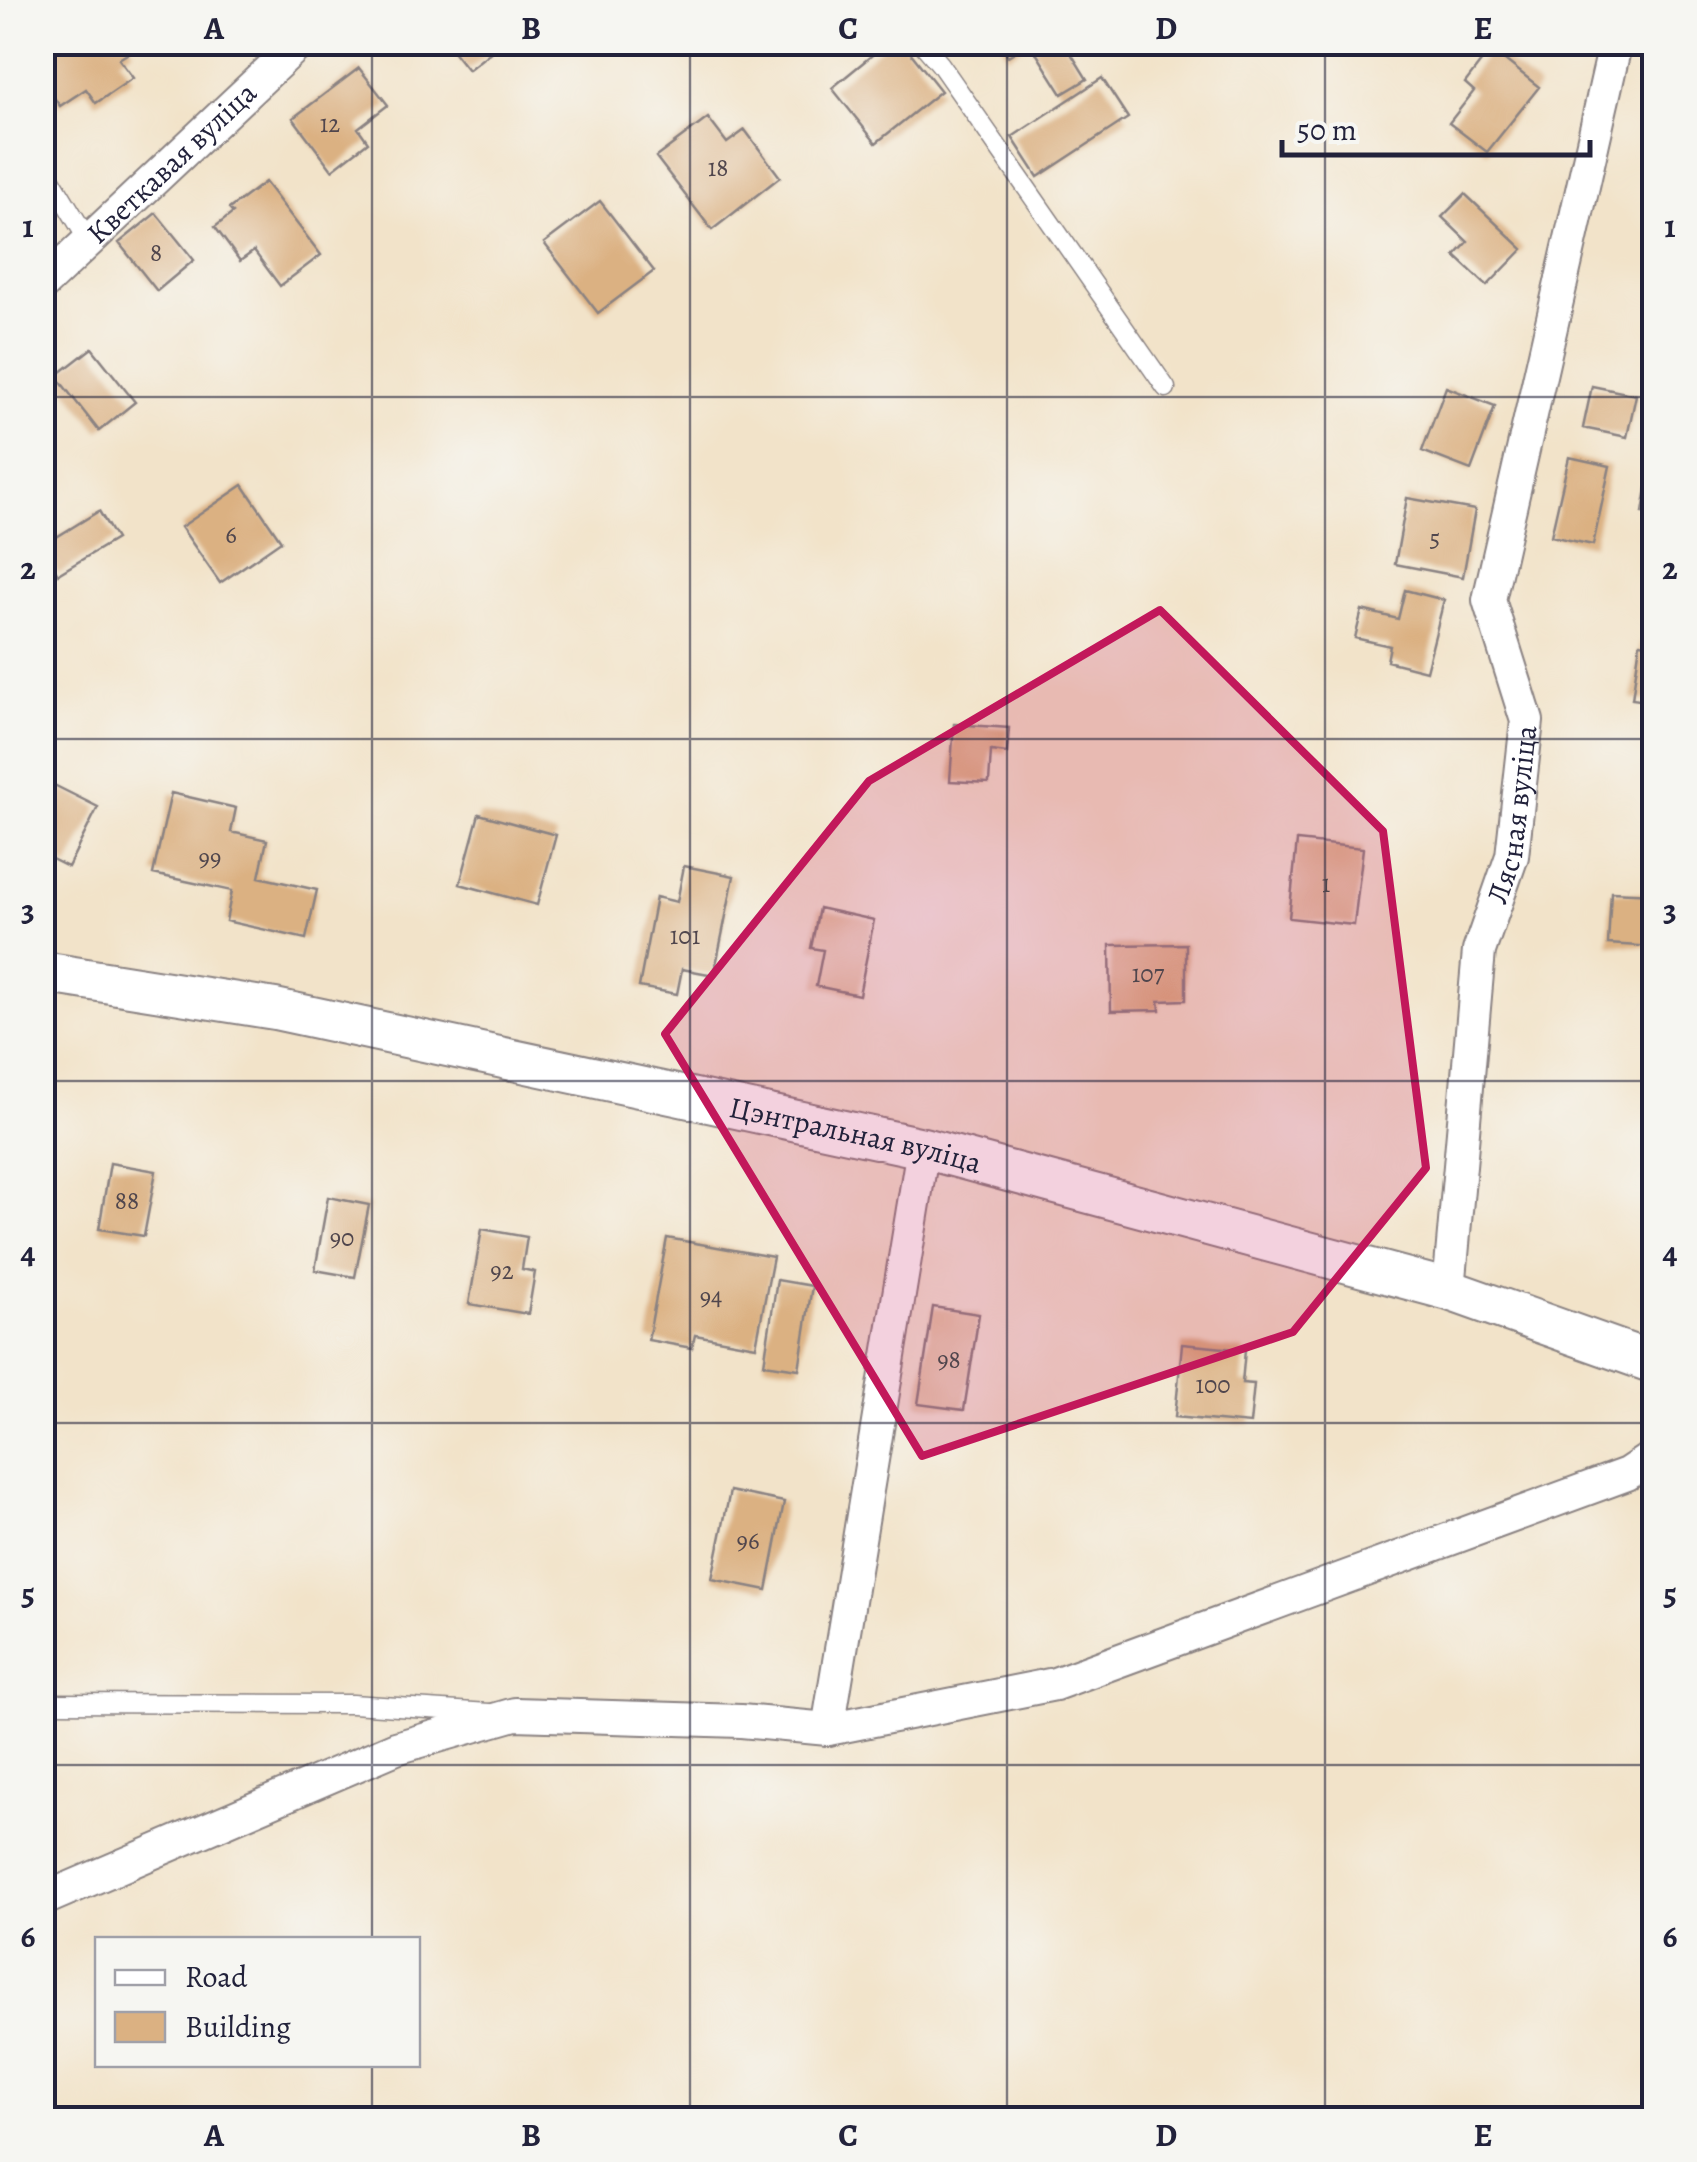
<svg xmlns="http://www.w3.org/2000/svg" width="1697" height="2162" viewBox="0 0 1697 2162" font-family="Alegreya,serif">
	<rect width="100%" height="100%" fill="#f6f6f2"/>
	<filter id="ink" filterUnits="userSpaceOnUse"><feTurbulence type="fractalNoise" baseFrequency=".01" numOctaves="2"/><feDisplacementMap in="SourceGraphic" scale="20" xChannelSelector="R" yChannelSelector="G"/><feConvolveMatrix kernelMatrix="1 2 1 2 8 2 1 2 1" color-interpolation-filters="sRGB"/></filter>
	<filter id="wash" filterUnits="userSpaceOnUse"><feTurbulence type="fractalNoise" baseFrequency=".0048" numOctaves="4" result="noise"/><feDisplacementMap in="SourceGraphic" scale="40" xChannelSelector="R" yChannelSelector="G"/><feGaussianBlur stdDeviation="2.25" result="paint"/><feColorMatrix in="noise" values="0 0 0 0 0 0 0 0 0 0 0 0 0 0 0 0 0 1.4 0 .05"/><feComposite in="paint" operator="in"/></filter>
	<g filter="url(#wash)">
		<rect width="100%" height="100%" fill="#f2e3c9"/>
		<g id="blocks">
			<path fill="#dbb182" d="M66,42H128L133,50L119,59L133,78L96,103L86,89L60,106L42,81V59Z
				M446,42H494L497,47L468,70Z
				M888,42H902L941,91L876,143L832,88Z
				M1000,42H1030L1008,56Z
				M1043,42H1064L1087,79L1062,94L1033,48Z
				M1491,49L1539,87L1487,152L1449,123L1474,91L1465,83Z
				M359,68L388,105L358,128L368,142L332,170L293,118Z
				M1102,78L1128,118L1038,177L1012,137Z
				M708,118L727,143L745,130L780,177L712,230L656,157Z
				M265,182L321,255L280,286L254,251L240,261L215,227L233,213L229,209Z
				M1465,194L1523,249L1487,286L1455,256L1468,242L1442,217Z
				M600,201L654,271L598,313L544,243Z
				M156,213L194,260L157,291L119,243Z
				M92,348L135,402L99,431L56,376Z
				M1592,386L1636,395L1627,437L1583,428Z
				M1446,387L1495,406L1471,470L1422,451Z
				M1652,456H1654V515L1643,513Z
				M1569,457L1610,466L1593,545L1551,536Z
				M243,485L281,541L220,583L181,527Z
				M1407,498L1475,510L1463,577L1395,564Z
				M99,511L116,539L58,574L42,546Z
				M1405,590L1444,600L1426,671L1387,661L1390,646L1355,638L1362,610L1398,619Z
				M1640,643L1654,645V702L1632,699Z
				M954,724L1009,728L1007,753L991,751L989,783L950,781Z
				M42,779L98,807L68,867L42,854Z
				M171,793L236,808L231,832L267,840L259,877L317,890L306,939L226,921L232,891L153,874Z
				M479,814L556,835L537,905L460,884Z
				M1297,841L1363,848L1354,925L1289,918Z
				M684,866L734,876L714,975L682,969L677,994L639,987L656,897L677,902Z
				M1611,892L1654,894V947L1608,944Z
				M819,908L874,920L859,995L816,986L823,950L811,948Z
				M1186,944V1000L1159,1001L1160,1010L1111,1011L1110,945Z
				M110,1163L156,1171L144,1236L99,1229Z
				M328,1197L369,1205L355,1277L315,1270Z
				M482,1229L527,1237L522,1269L535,1272L528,1314L469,1304Z
				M667,1238L773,1257L756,1346L695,1335L692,1348L648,1340Z
				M777,1280L812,1286L799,1369L764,1364Z
				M933,1307L979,1314L964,1410L918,1404Z
				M1182,1344L1245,1350L1242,1383L1254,1384L1250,1424L1175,1417Z
				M730,1491L784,1502L767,1590L712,1579Z"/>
		</g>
	</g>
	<g filter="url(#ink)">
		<use href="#blocks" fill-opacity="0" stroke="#8a8282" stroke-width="2.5"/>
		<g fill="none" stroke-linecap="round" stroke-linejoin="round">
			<defs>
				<path id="service" d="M921,42L940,64L1166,388
					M42,164L88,240
					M42,1703L352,1704L489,1713"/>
				<g id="minor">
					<path id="s1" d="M42,285L300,42"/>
					<path id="s2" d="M1449,1290L1479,951L1512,856L1527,721L1489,600L1613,54"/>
					<path d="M828,1729L923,1148"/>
					<path d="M42,1900L396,1748L515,1714L741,1721L828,1729L1055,1684L1627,1474L1654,1456"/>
				</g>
				<g id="tertiary">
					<path id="s3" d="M42,972L275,1009L923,1148L1449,1290L1654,1363"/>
				</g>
			</defs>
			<use href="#service" stroke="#8a8282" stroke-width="21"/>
			<use href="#minor" stroke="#8a8282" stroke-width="36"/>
			<use href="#tertiary" stroke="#8a8282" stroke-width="44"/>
			<use href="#service" stroke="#fff" stroke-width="18"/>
			<use href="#minor" stroke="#fff" stroke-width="32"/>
			<use href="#tertiary" stroke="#fff" stroke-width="40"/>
		</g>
	</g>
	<path fill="#c2185b" fill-opacity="0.2" stroke="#c2185b" stroke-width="8" stroke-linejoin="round" d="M1160,610L1383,831L1426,1168L1293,1332L922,1456L665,1034L869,781Z"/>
	<path fill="none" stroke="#22223b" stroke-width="2.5" stroke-opacity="0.55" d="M372,42V1940M690,42V2120M1007,42V2120M1325,42V2120M42,397H1654M42,739H1654M42,1081H1654M42,1423H1654M42,1765H1654M372,2064V2120"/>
	<g text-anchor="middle" stroke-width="10" stroke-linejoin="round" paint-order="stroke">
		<g font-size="25" fill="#50464d">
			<text x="330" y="132">12</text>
			<text x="718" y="176">18</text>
			<text x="156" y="261">8</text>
			<text x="231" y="543">6</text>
			<text x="1435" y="546">5</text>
			<text x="210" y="866">99</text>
			<text x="1326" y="892">1</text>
			<text x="685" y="944">101</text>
			<text x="1148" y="982">107</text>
			<text x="127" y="1209">88</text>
			<text x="342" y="1246">90</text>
			<text x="502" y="1279">92</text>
			<text x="711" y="1305">94</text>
			<text x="949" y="1368">98</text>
			<text x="1213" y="1393">100</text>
			<text x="748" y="1549">96</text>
		</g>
		<g font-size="30" fill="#22223b" stroke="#f6f6f2">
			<text dy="10" stroke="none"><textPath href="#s1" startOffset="178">Кветкавая вуліца</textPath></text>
			<text dy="10" stroke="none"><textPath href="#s2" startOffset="482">Лясная вуліца</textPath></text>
			<text dy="10" stroke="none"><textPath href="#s3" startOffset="830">Цэнтральная вуліца</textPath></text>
		</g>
	</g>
	<rect width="1697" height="2162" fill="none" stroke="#f6f6f2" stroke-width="110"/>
	<rect x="95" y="1937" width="325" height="130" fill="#f6f6f2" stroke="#a1a1a9" stroke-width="2.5"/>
	<rect x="115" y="1970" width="50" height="15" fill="#ffffff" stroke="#a1a1a9" stroke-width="2.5"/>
	<text x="185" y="1987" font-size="30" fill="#22223b">Road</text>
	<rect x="115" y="2012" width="50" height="30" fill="#dbb182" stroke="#a1a1a9" stroke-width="2.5"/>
	<text x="185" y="2037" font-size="30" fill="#22223b">Building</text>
	<path d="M1282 140v15h308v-15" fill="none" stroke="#22223b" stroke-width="5"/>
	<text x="1297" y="140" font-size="30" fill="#22223b" stroke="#f6f6f2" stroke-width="8" paint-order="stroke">50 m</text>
	<rect x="55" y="55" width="1587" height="2052" fill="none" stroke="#22223b" stroke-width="4"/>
	<g font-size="32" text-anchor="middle" font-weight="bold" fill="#22223b">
		<text x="214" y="39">A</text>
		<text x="531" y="39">B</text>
		<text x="848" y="39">C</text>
		<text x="1166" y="39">D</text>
		<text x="1483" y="39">E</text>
		<text x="28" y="237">1</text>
		<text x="1670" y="237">1</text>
		<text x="28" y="579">2</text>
		<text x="1670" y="579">2</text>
		<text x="28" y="921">3</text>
		<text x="1670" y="921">3</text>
		<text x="28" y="1263">4</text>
		<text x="1670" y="1263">4</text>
		<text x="28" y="1605">5</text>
		<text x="1670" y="1605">5</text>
		<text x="28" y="1947">6</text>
		<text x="1670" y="1947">6</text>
		<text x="214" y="2146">A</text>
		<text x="531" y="2146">B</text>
		<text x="848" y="2146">C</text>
		<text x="1166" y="2146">D</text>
		<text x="1483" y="2146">E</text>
	</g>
</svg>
